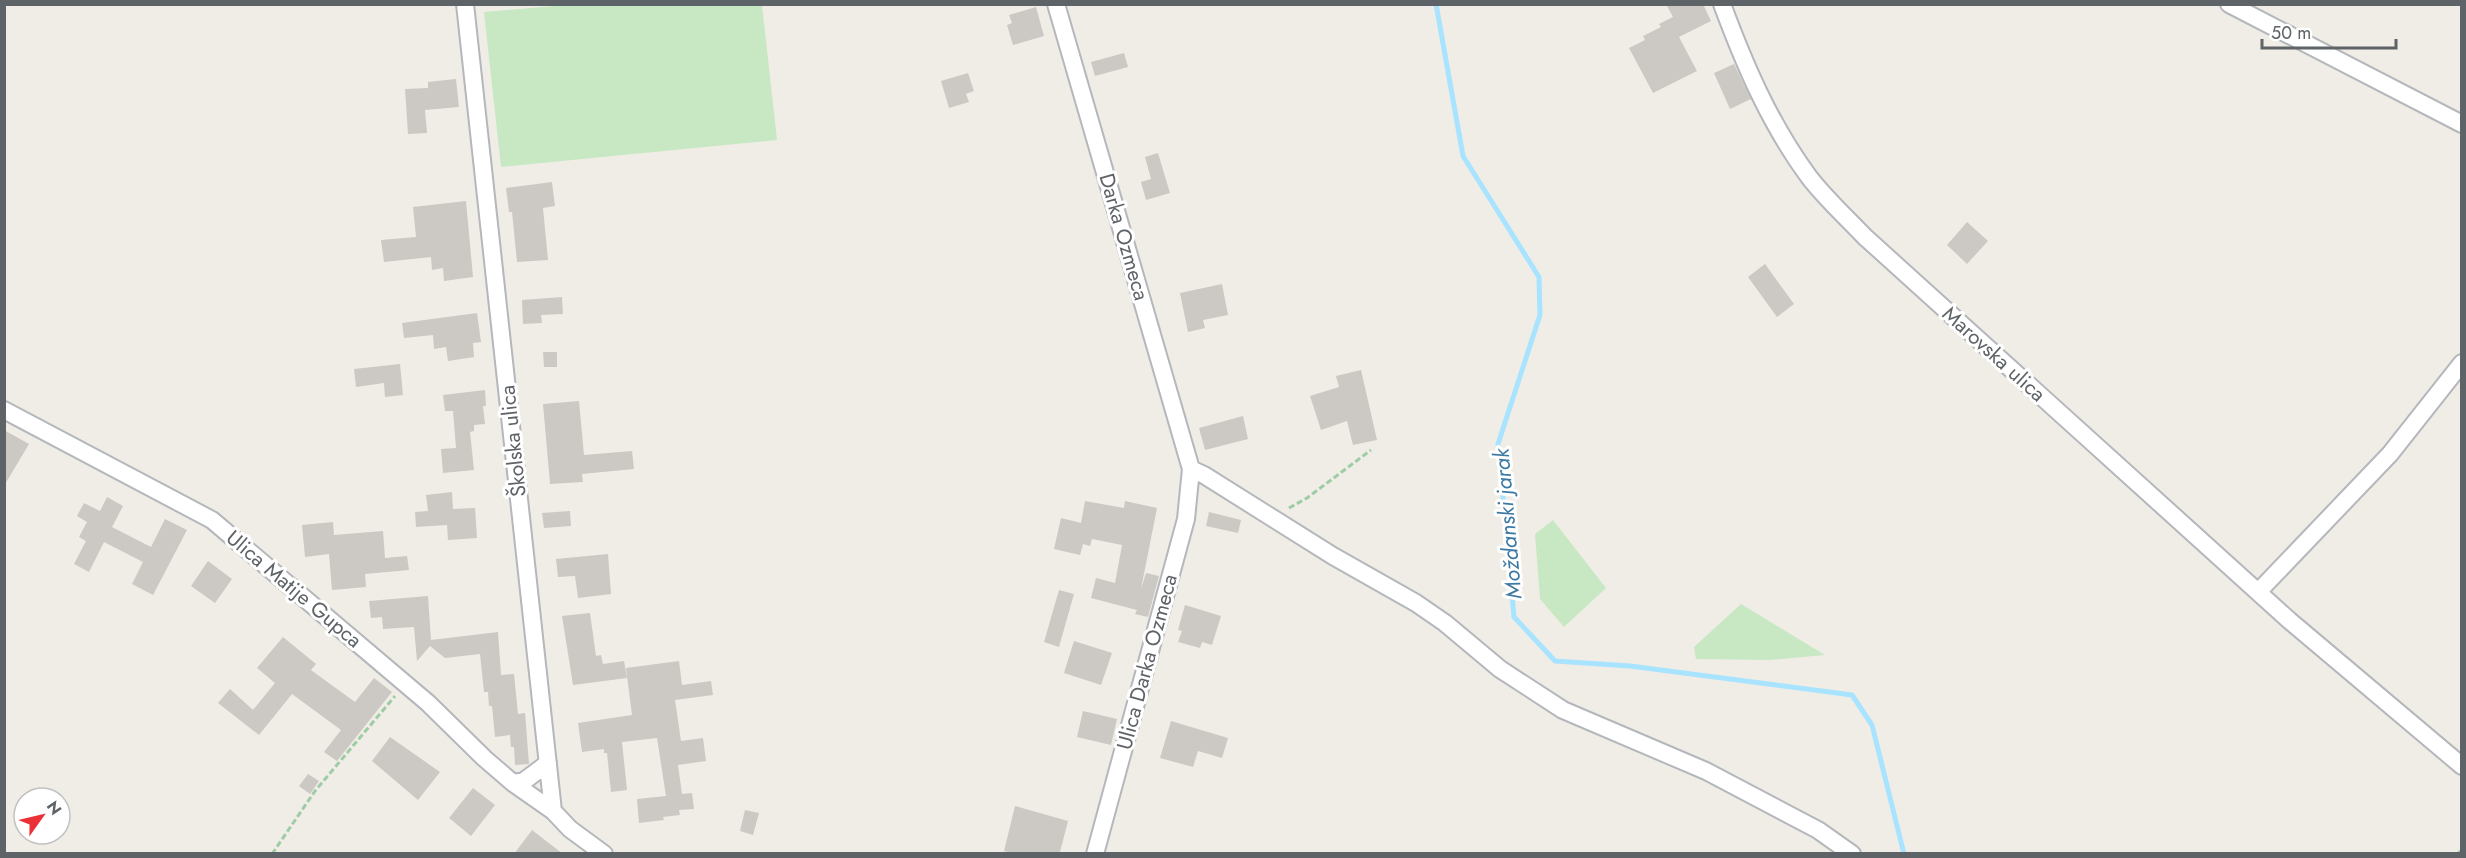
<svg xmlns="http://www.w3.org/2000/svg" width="2466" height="858" viewBox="0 0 2466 858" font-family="Jost,sans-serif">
	<rect width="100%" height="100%" fill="#f0ede6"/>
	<path fill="#c7e8c3" d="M566,5H762L777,140L501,167L484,12Z
		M1553,520L1606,588L1564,627L1540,599L1535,534Z
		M1741,604L1825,655L1770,660L1696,659L1694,647Z"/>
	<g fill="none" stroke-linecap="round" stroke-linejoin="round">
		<path stroke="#a8e3ff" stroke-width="5" d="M1436,4L1463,156L1539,277L1540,315L1498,444L1514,617L1555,661L1630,666L1852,695L1872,725L1904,854"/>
	</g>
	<path fill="#ccc8c3" d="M1666,4H1703L1711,21L1679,37L1697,71L1653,93L1629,48L1645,40L1643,36L1661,27L1659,24L1673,17Z
		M1036,7L1044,36L1013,45L1007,25L1012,23L1009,15Z
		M1124,53L1128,67L1095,76L1091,62Z
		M1734,64L1751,99L1730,109L1714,73Z
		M968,73L974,91L966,94L969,102L949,108L941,81Z
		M456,79L459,107L425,110L427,133L408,134L405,89L428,88V82Z
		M1158,153L1170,193L1146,200L1141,182L1151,179L1145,157Z
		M552,182L555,206L543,208L548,260L517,262L512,212H509L506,188Z
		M466,201L473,277L444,281L443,268L432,270L431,257L384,262L381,240L416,237L413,207Z
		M1967,222L1988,241L1967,264L1947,245Z
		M1765,264L1794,304L1777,317L1748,277Z
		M1222,284L1228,315L1203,320L1205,328L1188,332L1180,293Z
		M562,297L563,314L541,315L542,323L523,324L522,300Z
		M477,313L481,342L473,343L474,357L448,361L446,347L434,349L433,335L404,338L402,323Z
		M543,352H557V367H544Z
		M400,364L403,395L385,397L384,383L356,387L354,369Z
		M1361,370L1377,440L1353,445L1347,421L1321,430L1310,396L1339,387L1336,376Z
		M485,390L486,406H483L485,424L474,425V431L470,432L474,470L443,473L441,449L456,448L453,411H445L443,395Z
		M579,401L584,455L632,451L634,469L582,474L583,482L550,484L543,404Z
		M1243,416L1248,439L1205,450L1199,428Z
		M4,430L29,444L4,486Z
		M452,492L453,509L475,508L477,538L448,540L447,525L416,527L415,512L428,511L426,495Z
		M107,497L123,506L112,527L151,547L165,519L187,530L153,595L132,584L143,562L104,542L89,572L74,564L86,541L79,537L87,522L77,516L84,503L100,511Z
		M1085,501L1124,508L1125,501L1157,508L1141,589L1146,573L1159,576L1148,617L1135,614L1137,610L1091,598L1096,578L1115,583L1122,545L1092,539L1090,546L1083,544L1080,555L1054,549L1061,518L1081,523Z
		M570,511L571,526L544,528L542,513Z
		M1209,512L1241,520L1238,533L1206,526Z
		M333,522L334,535L383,531L385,558L407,556L409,570L365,574L366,587L332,590L329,554L305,557L302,525Z
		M608,554L611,594L578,598L575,576L558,577L556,559Z
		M208,561L232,579L215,603L191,586Z
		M1059,590L1074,594L1059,647L1044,642Z
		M428,596L431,640L498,632L501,675L514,674L518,714L525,713L529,764L515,765L514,747H511L510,735L495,737L492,706H489L488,692H484L480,654L445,658L430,646L417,661L414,627L383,629L382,617L371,618L369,601Z
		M1185,605L1221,616L1212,645L1202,642L1200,648L1178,642L1182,631L1178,630Z
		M590,613L596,656L601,655L603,664L624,661L627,678L573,685L562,616Z
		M283,637L316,664L311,670L355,702L374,678L392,692L337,761L324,752L341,730L292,694L259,735L218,703L230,689L253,710L275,683L257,668Z
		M1074,641L1112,653L1101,685L1064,673Z
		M679,661L682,685L711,681L713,695L675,700L681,741L703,738L706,761L678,765L682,794L692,793L694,809L679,810L680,815L663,817L664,820L639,823L637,799L666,796L657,738L622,742L627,790L611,792L607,753H604V749L582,752L578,723L632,715L626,668Z
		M1083,711L1117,719L1111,745L1077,737Z
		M1171,721L1228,738L1222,758L1198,751L1193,767L1160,758Z
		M390,737L440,772L418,800L372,761Z
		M308,774L319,781L310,794L299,786Z
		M473,788L495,805L471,836L449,818Z
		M1015,806L1068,821L1060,852L1015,854L1004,851Z
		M745,810L759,813L753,835L740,831Z
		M532,830L563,854H514Z"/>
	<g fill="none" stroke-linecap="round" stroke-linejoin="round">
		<defs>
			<path id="street" d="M465,4L553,811L570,829L604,854
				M1056,4L1191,469L1186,519L1095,854
				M1722,4C1745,66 1770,124 1809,177C1825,198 1847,218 1865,237L2290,621L2462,766
				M2229,4L2462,124
				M4,410L212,520L428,703L484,758L513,783L553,811
				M1191,469L1204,475L1333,556L1416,603L1445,623L1500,669L1563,710L1706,771L1818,830L1852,854
				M2258,592L2390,454L2462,363
				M513,783L524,781L548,763"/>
		</defs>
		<use href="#street" stroke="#b4b7bb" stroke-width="20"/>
		<path stroke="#9dcca5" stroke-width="3" stroke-dasharray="6 3" stroke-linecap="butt" d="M1289,508L1307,498L1371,450
			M272,854L315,791L395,696
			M2457,854L2462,850"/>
		<use href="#street" stroke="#fff" stroke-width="16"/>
	</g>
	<g text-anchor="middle" stroke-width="6" stroke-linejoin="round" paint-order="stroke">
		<g font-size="21" fill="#5e6367" stroke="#fff">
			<text transform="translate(1124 237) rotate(74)" y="7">Darka Ozmeca</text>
			<text transform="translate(1994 354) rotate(42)" y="7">Marovska ulica</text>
			<text transform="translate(513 441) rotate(-96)" y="7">Školska ulica</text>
			<text transform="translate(294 589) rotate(40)" y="7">Ulica Matije Gupca</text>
			<text transform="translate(1147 662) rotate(-75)" y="7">Ulica Darka Ozmeca</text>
		</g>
		<g font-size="22" font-style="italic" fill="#3b79a2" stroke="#fff">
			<text transform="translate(1507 524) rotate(-95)" y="8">Moždanski jarak</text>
		</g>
	</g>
	<rect width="2466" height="858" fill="none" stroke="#5e6367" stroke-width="12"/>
	<g transform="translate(42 816) rotate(56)"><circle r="28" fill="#ffffff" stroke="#bfc1c2" stroke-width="1.5"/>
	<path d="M0-4.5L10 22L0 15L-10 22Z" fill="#ec3037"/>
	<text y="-9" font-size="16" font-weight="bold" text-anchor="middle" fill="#5e6367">N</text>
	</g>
	<path d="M2262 39v9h134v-9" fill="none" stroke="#5e6367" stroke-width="3"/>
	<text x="2271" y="39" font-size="18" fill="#5e6367" stroke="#ffffff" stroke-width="4.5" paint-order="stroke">50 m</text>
</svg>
